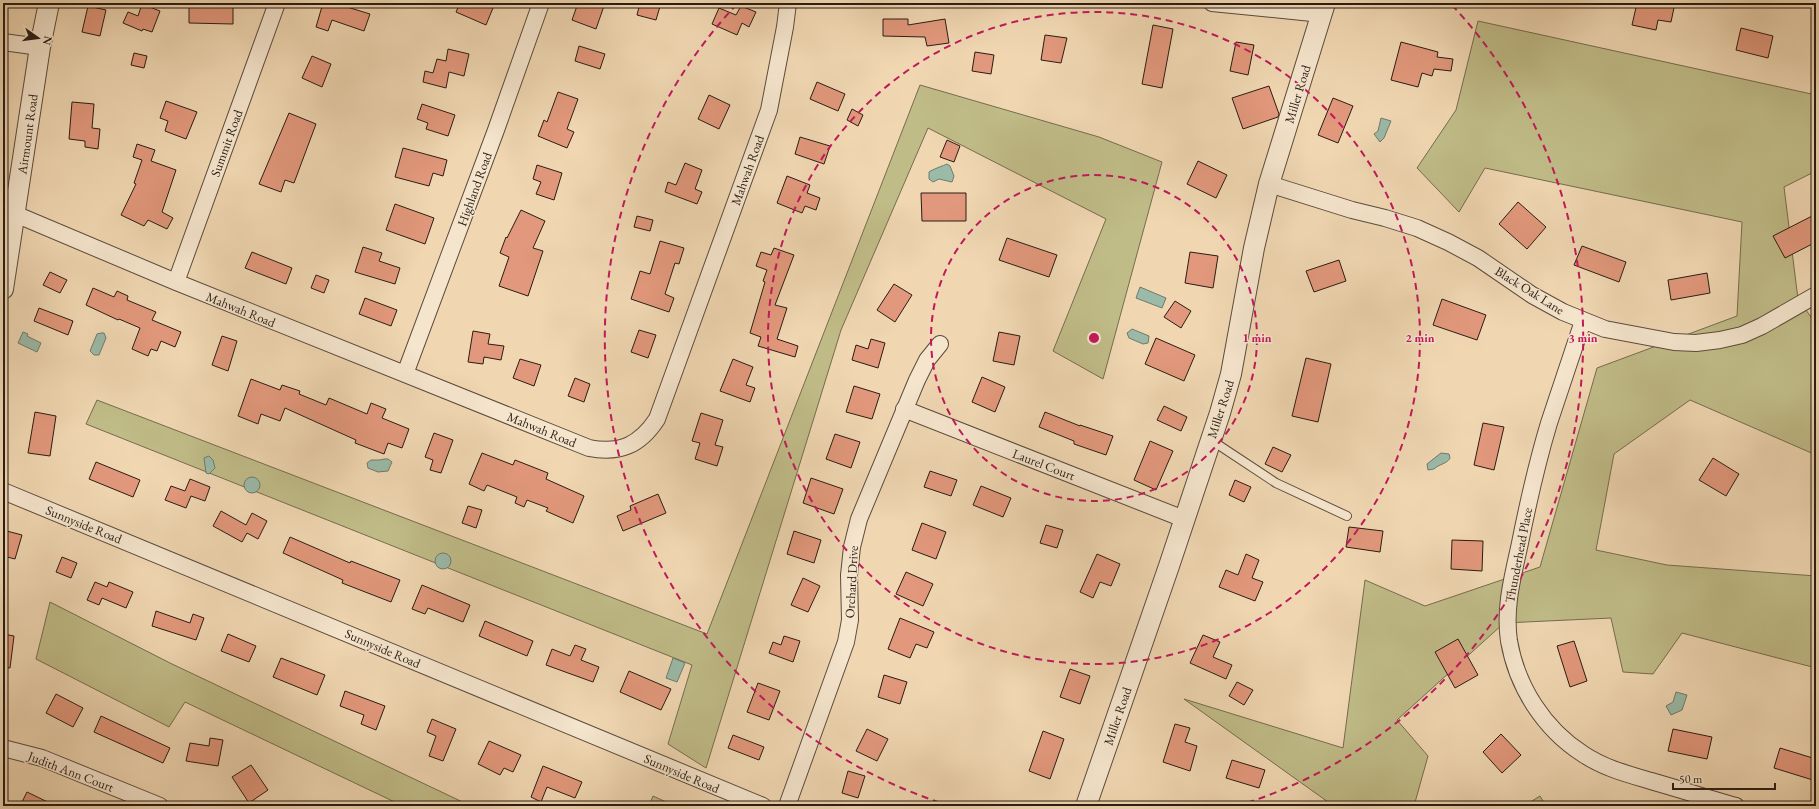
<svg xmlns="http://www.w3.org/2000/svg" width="1819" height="809" viewBox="0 0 1819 809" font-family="'EB Garamond',serif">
	<rect width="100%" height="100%" fill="#f0d7b2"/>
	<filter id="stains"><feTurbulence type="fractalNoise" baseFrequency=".005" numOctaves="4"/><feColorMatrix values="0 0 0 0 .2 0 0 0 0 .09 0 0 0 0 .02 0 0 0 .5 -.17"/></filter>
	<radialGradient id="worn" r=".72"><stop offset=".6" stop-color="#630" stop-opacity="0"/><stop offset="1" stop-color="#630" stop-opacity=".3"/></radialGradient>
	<path fill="#c0bc88" stroke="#756c4e" d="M1478,21L1816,95V171L1784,187L1798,299L1816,324V455L1690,400L1614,454L1596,550L1667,565L1816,576V668L1682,633L1653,674L1623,672L1611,618L1504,623L1397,720L1428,756L1414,806H1326L1328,802L1184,699L1343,748L1365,580L1425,606L1540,567L1597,368L1737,316L1742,222L1485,168L1459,212L1417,168L1456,110Z
		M920,85L1099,137L1162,162L1103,379L1053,351L1106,219L928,128L841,330L706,768L668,744L692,665L86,424L97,400L707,634Z
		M50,602L170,663L471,806H403L185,702L169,727L36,659Z
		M653,796L675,806H649Z
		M1540,796L1546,806H1524Z"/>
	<path fill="#9bbaa8" stroke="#6e7b6d" d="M1381,118L1391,121L1384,138L1380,142L1374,134L1378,131Z
		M947,164L950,166L954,176L952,182L939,179L933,182L929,179V172C931,170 945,165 947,164Z
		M1140,287L1166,298L1162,308L1136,298Z
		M1132,329L1149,336L1148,343L1143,344L1129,338L1127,333Z
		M23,332L28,334L27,336L41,343L37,352L18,343Z
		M101,333H104L106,338L99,355H94L90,351L97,334Z
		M1441,453L1449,454L1450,458C1447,464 1439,464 1434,469L1428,470L1427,464Z
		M209,456L213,460L215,468L209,474L206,473L204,458Z
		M384,459H388L392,462L388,471L378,472L368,468L367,463L371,460H380Z
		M244 485a8 8 0 1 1 16 0a8 8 0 1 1-16 0Z
		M435 561a8 8 0 1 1 16 0a8 8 0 1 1-16 0Z
		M673,658L685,663L677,682L666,678Z
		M1676,692L1687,695L1682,710L1671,715L1666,706L1673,702Z"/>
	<path fill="#e2987c" stroke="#2a1c14" d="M189,3H233V24L189,23Z
		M323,3H334L370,14L364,31L332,20L328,31L316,27Z
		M460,3H495L486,25L456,12Z
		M578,3H605L596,29L572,20Z
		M640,3H661L656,20L637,15Z
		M1637,3H1675L1671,22L1658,20L1656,30L1632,25Z
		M142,4L160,11L152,32L143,29L142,31L123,23L128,12L138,16Z
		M88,6L106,10L100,36L82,32Z
		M741,6L756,12L749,27L742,23L737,35L712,24L719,8L736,15Z
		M883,19H908V25L945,19L949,43L927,46L925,37L883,36Z
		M1153,25L1173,29L1162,88L1142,84Z
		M1741,28L1773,36L1768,58L1736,50Z
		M1045,35L1067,38L1061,63L1041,60Z
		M1236,42L1254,45L1248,75L1230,71Z
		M1401,42L1438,52L1437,57L1453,59L1451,71L1434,69L1432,76L1422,73L1418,87L1391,80Z
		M579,46L605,54L600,69L575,61Z
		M448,49L469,54L464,76L449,72L446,88L423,82L425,71L433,73L437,59L446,61Z
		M975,52L994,55L991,74L972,71Z
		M134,53L147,56L144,68L131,65Z
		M312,56L331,64L322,87L302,78Z
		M817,82L845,94L838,111L810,99Z
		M1269,86L1279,114L1278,117L1243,129L1232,98Z
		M558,92L578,99L567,129L574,132L567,148L538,136L544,120L547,122Z
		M709,95L730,105L719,129L698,119Z
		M1333,98L1353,106L1338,143L1318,135Z
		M166,101L197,112L186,139L165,131L168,121L160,118Z
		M72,102L94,104L92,128L100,129L98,149L85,147V141L69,139Z
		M422,104L455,115L448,136L426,129L428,123L417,119Z
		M852,109L863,115L858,126L847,120Z
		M289,113L316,124L294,183L285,180L281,192L259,184Z
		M800,137L830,146L824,164L795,154Z
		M947,140L960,146L954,162L940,157Z
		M137,144L155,150L151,161L176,170L162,212L173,218L167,229L148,220L144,226L121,215L136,184L134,183L142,160L133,157Z
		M403,148L447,160L443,176L433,173L429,186L395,177Z
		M1198,161L1227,175L1216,198L1187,184Z
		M685,163L702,170L695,189L702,192L697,204L665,192L668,182L676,185Z
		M537,165L562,173L554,200L536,194L541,182L533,179Z
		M787,176L810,185L807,193L820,198L816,210L805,206L802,213L777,203Z
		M921,193H966V221H922Z
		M1518,202L1546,227L1527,249L1499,224Z
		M395,204L434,218L425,244L386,230Z
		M521,210L545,221L533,248L543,251L528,296L499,286L509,257L500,253L506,237L507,238Z
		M1816,214V242L1785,258L1773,236Z
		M637,216L653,220L650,231L634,227Z
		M1007,238L1057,255L1049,277L999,260Z
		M660,241L684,248L679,264L675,263L665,294L674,298L669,312L631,299L640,271L650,274Z
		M1582,246L1626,262L1619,282L1574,265Z
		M363,247L382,253L379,261L400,268L395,284L355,272Z
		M774,248L794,255L775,305L787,308L777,339L798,346L795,357L758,346L761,337L750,333L765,282L763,281L767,270L756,266L761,252L771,255Z
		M252,252L292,268L286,284L245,268Z
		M1190,252L1218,256L1213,288L1185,283Z
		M1339,260L1346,281L1314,292L1306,271Z
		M50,272L67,280L60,293L43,285Z
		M1707,273L1710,293L1671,300L1668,280Z
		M316,275L329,280L324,293L311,288Z
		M894,284L912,295L895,322L877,310Z
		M93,288L114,297L117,291L128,296L127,300L156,312L152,320L181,332L175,347L161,341L157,351L151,349L148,356L132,349L140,328L119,319L118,320L86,305Z
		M365,298L397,310L391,326L359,314Z
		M1442,299L1486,315L1477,340L1433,325Z
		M1175,301L1191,311L1181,328L1164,317Z
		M39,308L73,321L68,335L34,321Z
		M639,330L656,335L648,358L631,352Z
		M473,331L490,334L488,344L504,346L501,360L484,357L483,364L468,362Z
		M999,332L1020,336L1014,365L993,361Z
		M222,336L237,341L228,371L212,365Z
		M1156,338L1195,355L1184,381L1145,364Z
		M871,339L885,343L878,368L852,360L856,345L868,349Z
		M1306,358L1331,364L1318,422L1292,416Z
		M520,359L541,365L534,386L513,378Z
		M733,359L753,367L746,385L755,388L750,402L720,391Z
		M982,377L1005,387L995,412L972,402Z
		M575,378L590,384L584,402L568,396Z
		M251,379L280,390L282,385L300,391L299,394L326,405L329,398L367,414L371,403L386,409L382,418L409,429L402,448L388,443L384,454L355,443L356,440L285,408L280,421L261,414L258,424L238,416Z
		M854,386L880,394L872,419L846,412Z
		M1164,406L1187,417L1181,431L1157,420Z
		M35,412L56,416L50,456L28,453Z
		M1045,412L1080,426V425L1113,436L1106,455L1074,444V441L1039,427Z
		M701,413L723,420L715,445L723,447L717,466L695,459L700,443L692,441Z
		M1483,423L1504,427L1494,470L1474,465Z
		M434,433L453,440L441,473L430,470L433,460L425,457Z
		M835,434L860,442L851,468L826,459Z
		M1150,441L1173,451L1156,490L1134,480Z
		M1273,447L1291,455L1282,472L1265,464Z
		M482,453L513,465L515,460L548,473L546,479L584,496L573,523L546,511L548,508L527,500L524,507L515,503L517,497L487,485L484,491L469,484Z
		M1713,458L1739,474L1726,496L1699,480Z
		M96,462L140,480L133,497L89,479Z
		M930,471L957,480L951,496L924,487Z
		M811,478L843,489L834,514L803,503Z
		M190,479L210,487L205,501L191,496L186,508L165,500L171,486L185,491Z
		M1235,480L1251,487L1244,502L1229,495Z
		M981,486L1011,498L1003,517L973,505Z
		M658,494L666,513L623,531L617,516L631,510L630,506Z
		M468,506L482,510L476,528L462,523Z
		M221,511L246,525L252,513L267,521L258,539L247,533L242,542L213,526Z
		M922,523L946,532L936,559L912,550Z
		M1046,525L1063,530L1057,548L1040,543Z
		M1349,527L1383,531L1380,552L1346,547Z
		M3,530L22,535L15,559L3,556Z
		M794,531L821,540L814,563L787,554Z
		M290,537L350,563L351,561L400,580L391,602L342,583L343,580L283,553Z
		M1452,540L1483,541L1482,571L1451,569Z
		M1097,554L1120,564L1111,586L1100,582L1093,598L1080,592Z
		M1246,554L1259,560L1252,578L1263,582L1255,601L1219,587L1226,570L1238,575Z
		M62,557L77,563L71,578L56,572Z
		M906,572L933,584L923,606L896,594Z
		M803,578L820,586L808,612L791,605Z
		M95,582L107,587L109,582L133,592L126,608L102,598L99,605L87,600Z
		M422,585L470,605L463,622L428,608L425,614L412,609Z
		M156,611L190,623L193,614L204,618L196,640L152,626Z
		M900,618L934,632L927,648L916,644L910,658L888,649Z
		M485,621L533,641L527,656L479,636Z
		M3,634L14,636L10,668L3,667Z
		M228,634L256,646L249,662L221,651Z
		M1203,635L1220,642L1213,657L1232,665L1226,679L1190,663Z
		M784,636L800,641L793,662L769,653L773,642L781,645Z
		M1458,639L1478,675L1455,688L1435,652Z
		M1574,641L1587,681L1570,687L1557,646Z
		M575,645L586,649L581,660L599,667L593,682L546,665L552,649L570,656Z
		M281,658L325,675L317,695L273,677Z
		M1070,669L1090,676L1080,704L1060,697Z
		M629,671L671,689L661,710L620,692Z
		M884,675L907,682L900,704L878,697Z
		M1237,682L1253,690L1244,705L1229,696Z
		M758,683L780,691L769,720L747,712Z
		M345,691L385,706L376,730L361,724L364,715L340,706Z
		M56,694L83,708L73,727L46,713Z
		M101,716L170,748L163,763L94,732Z
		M432,719L456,729L443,761L429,756L436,736L427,732Z
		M1175,724L1190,728L1185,742L1197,746L1190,771L1163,762Z
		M867,729L888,739L877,761L856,751Z
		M1673,729L1712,737L1707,759L1668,751Z
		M1043,731L1064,739L1050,779L1029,771Z
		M1501,734L1521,755L1502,773L1483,752Z
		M733,735L764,747L759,760L728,748Z
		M210,738L223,740L218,766L186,761L190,743L209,746Z
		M489,741L521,755L513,772L504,768L500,775L478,764Z
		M1780,748L1816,759V781L1774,768Z
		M1232,760L1265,770L1259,788L1226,778Z
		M251,765L268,790L249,803L232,777Z
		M543,766L582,782L575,798L547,787L541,802L531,797Z
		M848,771L865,776L858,798L842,793Z
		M27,792L56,806H20Z"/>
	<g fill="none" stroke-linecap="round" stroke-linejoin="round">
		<defs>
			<path id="service" d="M1211,440L1276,483L1347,516"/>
			<path id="minor" d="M1212,3L1322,14
				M3,42L40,47
				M1269,184L1352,210L1385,218L1417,228L1448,242L1478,258L1532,295L1563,312L1605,329L1674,342L1696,343L1720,340L1742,335L1762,326L1816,295
				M15,214L176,282L589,448C620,454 640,445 657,419L769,110L785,27L788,3
				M176,282L277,3
				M1583,321C1572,355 1560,389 1549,423C1537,463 1528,503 1520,543C1513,576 1504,607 1509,641C1517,687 1544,729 1583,754C1604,768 1627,774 1651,781C1679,789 1707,798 1736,806
				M405,374L496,130L541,3
				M904,409L1184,519
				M3,491L763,806
				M3,748L42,758L160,806
				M787,806L846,642L850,620L849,575L852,547L859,519L917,380L927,360L940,344"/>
			<path id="tertiary" d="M3,289L40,47L49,3
				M1086,806L1169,566L1220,413L1231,374L1254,248L1269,184L1325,3"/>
		</defs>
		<use href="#service" stroke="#5c4b3c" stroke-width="10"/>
		<use href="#minor" stroke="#5c4b3c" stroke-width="18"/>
		<use href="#tertiary" stroke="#5c4b3c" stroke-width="22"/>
		<use href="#service" stroke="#f5e5cd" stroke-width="8"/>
		<use href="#minor" stroke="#f5e5cd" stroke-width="16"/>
		<use href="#tertiary" stroke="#f5e5cd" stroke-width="20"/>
	</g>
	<g fill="none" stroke="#c2185b" stroke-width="2" stroke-dasharray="7 5">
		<circle cx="1094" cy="338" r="163"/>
		<circle cx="1094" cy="338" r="326"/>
		<path d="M951 806A489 489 0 0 1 736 5M1452 5A489 489 0 0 1 1237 806"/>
	</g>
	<g text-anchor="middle" stroke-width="3" stroke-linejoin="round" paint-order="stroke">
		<g font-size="13" fill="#2a1c14" stroke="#f5e5cd">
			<text transform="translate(1297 94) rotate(-73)" y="5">Miller Road</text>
			<text transform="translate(27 134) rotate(-82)" y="5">Airmount Road</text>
			<text transform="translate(226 143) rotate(-70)" y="5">Summit Road</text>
			<text transform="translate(747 170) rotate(-70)" y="5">Mahwah Road</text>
			<text transform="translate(474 189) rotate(-70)" y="5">Highland Road</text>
			<text transform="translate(1530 290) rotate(32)" y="5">Black Oak Lane</text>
			<text transform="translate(241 309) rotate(22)" y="5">Mahwah Road</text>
			<text transform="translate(1220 409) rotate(-72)" y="5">Miller Road</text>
			<text transform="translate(542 429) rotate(22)" y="5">Mahwah Road</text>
			<text transform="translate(1044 464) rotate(21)" y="5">Laurel Court</text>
			<text transform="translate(84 524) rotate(22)" y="5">Sunnyside Road</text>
			<text transform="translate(1518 555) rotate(-79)" y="5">Thunderhead Place</text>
			<text transform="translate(851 582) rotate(-87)" y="5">Orchard Drive</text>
			<text transform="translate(383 648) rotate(23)" y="5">Sunnyside Road</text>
			<text transform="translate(1117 716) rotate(-71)" y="5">Miller Road</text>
			<text transform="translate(71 771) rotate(21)" y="5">Judith Ann Court</text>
			<text transform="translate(682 773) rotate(23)" y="5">Sunnyside Road</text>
		</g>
	</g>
	<circle cx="1094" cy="338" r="6" fill="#c2185b" stroke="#f5e5cd" stroke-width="2"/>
	<g font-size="12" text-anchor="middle" font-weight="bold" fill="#c2185b" stroke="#f5e5cd" stroke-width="3" stroke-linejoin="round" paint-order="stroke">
		<text x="1257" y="342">1 min</text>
		<text x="1420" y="342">2 min</text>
		<text x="1583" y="342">3 min</text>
	</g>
	<rect width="1819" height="809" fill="none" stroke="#f0d7b2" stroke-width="16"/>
	<rect x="4" y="4" width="1811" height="801" fill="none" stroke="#2a1c14" stroke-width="2"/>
	<rect x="8" y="8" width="1803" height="793" fill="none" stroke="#2a1c14"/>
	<g transform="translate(38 38) rotate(104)" stroke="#f5e5cd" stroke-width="3" paint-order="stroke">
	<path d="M0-3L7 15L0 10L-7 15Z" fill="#2a1c14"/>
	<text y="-6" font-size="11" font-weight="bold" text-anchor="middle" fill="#2a1c14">N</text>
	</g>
	<path d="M1673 783v6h102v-6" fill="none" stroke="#2a1c14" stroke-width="2"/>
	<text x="1679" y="783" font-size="12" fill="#2a1c14" stroke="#f5e5cd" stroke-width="3" paint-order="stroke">50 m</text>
	<rect width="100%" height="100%" filter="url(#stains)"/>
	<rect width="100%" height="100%" fill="url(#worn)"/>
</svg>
